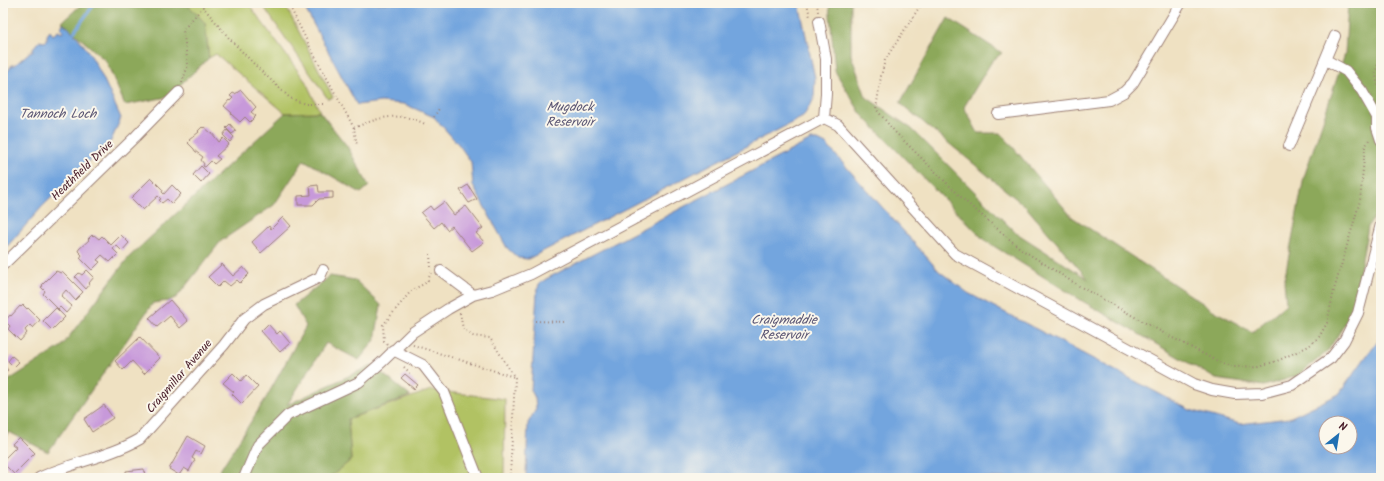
<svg xmlns="http://www.w3.org/2000/svg" width="1384" height="481" viewBox="0 0 1384 481" font-family="Kalam,sans-serif">
	<rect width="100%" height="100%" fill="#fbf7ec"/>
	<filter id="ink" filterUnits="userSpaceOnUse"><feTurbulence type="fractalNoise" baseFrequency=".025" numOctaves="2"/><feDisplacementMap in="SourceGraphic" scale="8" xChannelSelector="R" yChannelSelector="G"/><feConvolveMatrix kernelMatrix="1 2 1 2 8 2 1 2 1" color-interpolation-filters="sRGB"/></filter>
	<filter id="wash" filterUnits="userSpaceOnUse"><feTurbulence type="fractalNoise" baseFrequency=".012" numOctaves="4" result="noise"/><feDisplacementMap in="SourceGraphic" scale="16" xChannelSelector="R" yChannelSelector="G"/><feGaussianBlur stdDeviation="0.9" result="paint"/><feColorMatrix in="noise" values="0 0 0 0 0 0 0 0 0 0 0 0 0 0 0 0 0 1.4 0 .05"/><feComposite in="paint" operator="in"/></filter>
	<g filter="url(#wash)">
		<rect width="100%" height="100%" fill="#efe1c2"/>
		<path fill="#b1c264" stroke="#7e7048" d="M186,3H248L306,82L320,112L285,113L216,54L209,58L205,23Z
			M261,3H284L333,97L328,99Z
			M431,390L505,399L504,478H329L351,460L348,419Z"/>
		<path fill="#8ca85a" stroke="#6b6442" d="M83,3H186L205,23L209,58L167,97L125,105L106,61L62,22Z
			M829,3H851V55L866,97L912,129L1015,232L1088,279L1026,207L900,103L948,18L1002,53L992,61L964,107L978,133H1001L1072,217L1213,310L1252,332L1286,304L1284,281L1304,177L1345,54L1348,3H1381V205L1368,227L1352,313L1327,352L1297,376L1264,386L1216,379L1084,302L984,240L861,114L835,71Z
			M320,112L347,146L369,186L361,193L304,160L274,205L221,241L177,297L169,301L153,303L48,452L9,432L3,439V384L62,346L128,258L285,113Z
			M330,276L355,280L381,305L375,340L359,360L326,343L287,405L372,365L410,396L348,419L351,460L329,478H215L266,398L306,326L294,305Z"/>
		<path fill="#73a5de" stroke="#5e6284" fill-rule="evenodd" d="M302,3H799L815,78L814,99L803,117L528,259L518,258L507,248L473,186L471,162L459,145L434,117L404,104L381,102L357,105Z
			M63,23C92,46 106,85 121,118L111,141L85,164L41,208L3,251V76L8,71L12,65H15L31,51H34L33,48L39,41L45,42L47,40V35L50,31L53,35L58,31L62,33L63,32L61,28Z
			M811,140H818L826,144L939,271L968,293L1190,410L1240,424L1289,418L1339,394L1381,336V478H527L526,474L528,423L536,409L535,398L531,390L537,292L539,284L546,279ZM1326,423H1350V447H1326Z"/>
		<g fill="none" stroke-linecap="round" stroke-linejoin="round">
			<path stroke="#73a5de" stroke-width="3" d="M74,32L95,3"/>
		</g>
		<g id="blocks">
			<path fill="#c799da" d="M241,90L256,107L251,112L256,116L250,122L245,117L240,122L231,114L232,113L224,106L229,100L230,101L233,98L230,96L233,93L235,94Z
				M230,124L236,131L232,134L226,128Z
				M202,127L203,128L204,127L211,133H212L219,142L223,138L229,144L216,156L220,159L214,164L211,161L205,167L203,166L204,164L201,160L203,157L195,151L194,149L188,143L190,141L189,140L199,132L198,131Z
				M227,130L234,137L230,142L223,135Z
				M201,166L209,174L201,183L193,175Z
				M151,178L163,190L162,192L164,194L172,185L181,194L172,204L167,199L162,203L159,200L161,199L158,196L143,210L131,198Z
				M318,185L319,192H333V198L319,199L313,205H298V196L311,195L310,186Z
				M468,185L477,199L469,203L460,190Z
				M444,202L454,215L466,206L483,228L476,233L484,242L472,251L452,226L447,230L441,222L434,228L421,213L430,206L433,210Z
				M283,217L291,226L261,253L252,242L269,226L271,229Z
				M92,235L93,236L94,235L99,239L102,236L111,245L121,235L129,243L122,251L116,245L113,249L118,254L110,262L102,255L97,260L100,262L92,270L80,258L82,255L78,251L79,249L89,240L88,239Z
				M222,264L233,276L243,267L249,274L240,283L237,280L230,286L224,281L218,287L208,277Z
				M87,270L94,277L89,283L90,284L86,289L75,277L79,273L82,275Z
				M56,271L61,273L62,271L83,292L75,300L66,290L61,296L72,306L66,313L60,307L58,309L43,294L45,291L41,287L43,286L42,285Z
				M170,300L188,321L180,328L170,316L157,327L149,318Z
				M23,305L27,309L28,308L40,320L33,328L30,325L25,330L27,333L20,341L8,329L10,326L6,322L7,321L6,320L10,315L11,316L20,306L21,307Z
				M56,308L65,317L52,330L43,321Z
				M268,324L277,334L280,331L290,343L280,352L261,331Z
				M140,337L160,358L144,374L132,361L123,370L115,361Z
				M12,356L19,362L14,367L8,361Z
				M3,364L8,370L3,375Z
				M233,373L241,381L246,375L258,387L242,404L232,394L234,392L223,383Z
				M405,374L418,385L414,389L401,378Z
				M104,405L113,418L92,432L84,419Z
				M188,436L205,446L201,454L196,451L192,458L195,460L189,471L184,468L179,475L169,469Z
				M19,437L35,453L14,474L3,463V460L16,447L12,444Z
				M144,469L145,478H126V471Z"/>
		</g>
	</g>
	<g filter="url(#ink)">
		<use href="#blocks" fill-opacity="0" stroke="#9c8076" stroke-width="1"/>
		<g fill="none" stroke-linecap="round" stroke-linejoin="round">
			<defs>
				<path id="minor" d="M819,21L826,59V94L824,118
					M1326,60L1346,71L1362,91L1377,117V128L1381,140
					M998,114L1109,100L1124,92L1133,83L1181,3
					M1289,146L1335,36
					M3,265L136,136L179,92
					M441,271L473,295
					M393,350L423,365L444,392L478,478
					M39,478C72,462 109,457 140,439L224,345L244,319L264,304L320,277L323,270
					M244,478L258,445L288,415L359,382L382,362L413,332L448,309L473,295L492,290L531,274L824,118L838,125L955,254L1194,384L1212,390L1235,394L1262,393L1292,385L1331,358L1344,341L1358,313L1381,224"/>
			</defs>
			<use href="#minor" stroke="#9c8076" stroke-width="12"/>
			<path stroke="#9c8076" stroke-width="2" stroke-dasharray="1 3" stroke-linecap="butt" d="M201,3L203,7
				M288,3L309,45L354,128L357,146
				M807,3L810,17
				M817,3L818,12
				M922,3L885,60L881,76L876,109L895,132L965,201L1021,249L1079,286L1171,337L1219,362L1234,367L1259,366L1277,361L1309,346L1319,337L1327,323L1334,290L1360,201L1365,147L1370,138
				M1381,33L1376,73L1377,82L1381,98
				M182,83L188,65L183,30L203,7L229,38L257,67L290,98L305,104H326
				M434,117L440,107
				M354,128C379,117 400,111 425,124
				M430,254L431,269
				M460,313L463,329L473,336L490,338L515,378L510,478
				M535,321L567,322
				M387,344L384,341L383,325L411,291L427,282L431,273
				M413,345L514,377
				M404,367L410,373"/>
			<use href="#minor" stroke="#fff" stroke-width="10"/>
		</g>
	</g>
	<g text-anchor="middle" stroke-width="4" stroke-linejoin="round" paint-order="stroke">
		<g font-size="12" fill="#4a1f2b" stroke="#fbf7ec">
			<text transform="translate(82 170) rotate(-44)" y="4">Heathfield Drive</text>
			<text transform="translate(179 376) rotate(-49)" y="4">Craigmillar Avenue</text>
		</g>
		<g font-size="13" font-style="italic" fill="#5a5573" stroke="#fbf7ec">
			<text x="570" y="111">Mugdock<tspan x="570" dy="15">Reservoir</tspan></text>
			<text x="58" y="118">Tannoch Loch</text>
			<text x="784" y="324">Craigmaddie<tspan x="784" dy="15">Reservoir</tspan></text>
		</g>
	</g>
	<rect width="1384" height="481" fill="none" stroke="#fbf7ec" stroke-width="16"/>
	<g transform="translate(1338 435) rotate(30)"><circle r="19" fill="#fbf7ec" stroke="#b4a19f"/>
	<path d="M0-3L7 15L0 10L-7 15Z" fill="#1f6fb2"/>
	<text y="-6" font-size="11" font-weight="bold" text-anchor="middle" fill="#4a1f2b">N</text>
	</g>
</svg>
